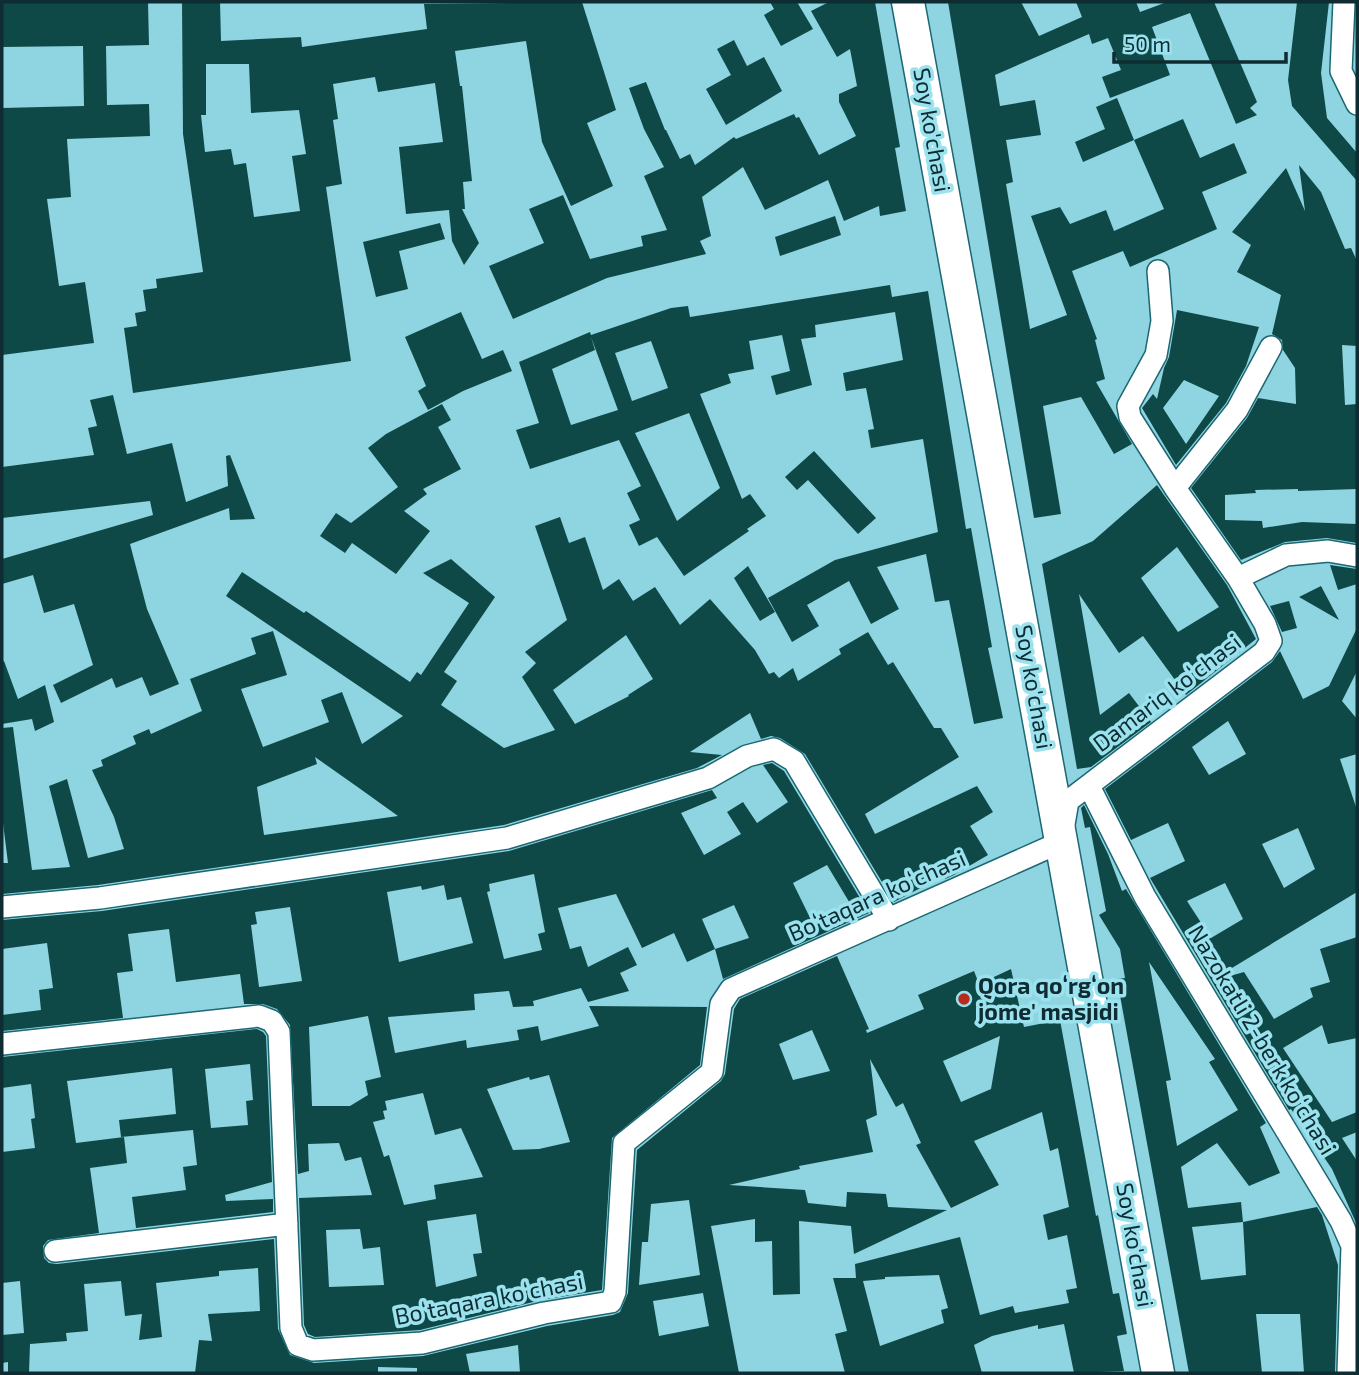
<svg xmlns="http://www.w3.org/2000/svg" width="1359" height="1375" viewBox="0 0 1359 1375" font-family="'Exo 2',sans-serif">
	<rect width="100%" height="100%" fill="#8ed5e1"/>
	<path fill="#0e4947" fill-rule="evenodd" d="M2,2H148L149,45L106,46L107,105L149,104L150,136L67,139L71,197L47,199L59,286L85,282L94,343L2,355V108L84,106L83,46L2,47Z
		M182,2H220L221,41L301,37L302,47L427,29L424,4L582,2L616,110L587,123L613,186L571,206L542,142L526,41L455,51L460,86H462L472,181L463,182L465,209H462L479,243L464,265L452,241L449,210L406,214L399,147L443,142L435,83L378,92L375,77L333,84L338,119L333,120L342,184L326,187L351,361L133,393L124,328L137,326L135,313L146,311L143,290L157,288L156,279L203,272L183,134ZM206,64H249L251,113L299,110L306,154L292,156L300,211L254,217L246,163L234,165L231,149L205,152L201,115H206Z
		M770,2H797L813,29L781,46L764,15L774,9Z
		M829,2H875L900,147L895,148L906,211L880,216L879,206L844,221L828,180L765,210L743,167L702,197L711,236L700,241L706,254L607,278L513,319L489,266L544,243L529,209L563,195L590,259L643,246L641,236L667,230L644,176L664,167L644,129L629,88L646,82L665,130H666L680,159L690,154L695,165L734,137L736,139L794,114L796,118L799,117L819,155L856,136L839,102V94L857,86L850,49L837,57L811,11Z
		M948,2H1021L1039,36L1082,17L1076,2H1136L1140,12L1167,2H1214L1257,102L1250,108L1257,115L1236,124L1190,13L1152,27L1170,75L1110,98L1102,77L1121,70L1108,38L1092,44L1089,34L995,75L1000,106L1035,100L1041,135L1006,140L1013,182L1006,184L1030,329L1067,315L1031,216L1060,207L1070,224L1106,210L1114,231L1164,209L1134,140L1183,119L1200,158L1234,143L1247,173L1202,192L1217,229L1130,267L1123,251L1072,271L1097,339L1095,340L1105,379L1096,382L1132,444L1114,454L1081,397L1043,406L1061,514L1034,518Z
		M1297,2H1329L1321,73L1327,118L1357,153V181L1292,106L1288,80Z
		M734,40L747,66L764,57L782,91L726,125L706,89L731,75L717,49Z
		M1117,98L1134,140L1083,162L1075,142L1105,129L1096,107Z
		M1299,165L1321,192L1345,249L1351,248L1357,261V346L1342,345L1345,405L1357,404V489L1298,491V489L1255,490L1256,493L1225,495V520L1262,521L1263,528L1302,522L1357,524V543L1327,538L1285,542L1241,560L1191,488L1247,418L1258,398L1296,404L1295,368L1283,350L1282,340L1272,334L1281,295L1237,272L1251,245L1232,232L1286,168L1305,211Z
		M835,216L841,235L780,256L775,237Z
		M440,223L445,239L399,251L408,289L376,297L363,242Z
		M890,285L892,297L928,291L966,529L971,528L992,647L988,648L1003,718L974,724L949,600L935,602L926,554L877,567L899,609L871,624L849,581L807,605L819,626L792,642L768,598L835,560L938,532L923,439L871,448L868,430L874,429L866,388L846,391L843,373L903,360L895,312L815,325L816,337L801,339L812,385L776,395L771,376L790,371L782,335L749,341L754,369L728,374L731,383L700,394L742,499L750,494L766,516L747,529L749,531L684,576L657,537L639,546L629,525L640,520L627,493L641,486L619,440L530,469L516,430L539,423L519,362L590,332L591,335L671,308L688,306L690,317ZM591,337L618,410L571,425L552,369L595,350ZM651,341L668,388L632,401L615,353ZM689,413L720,488L677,521L635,433Z
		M1177,310L1259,327L1246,366L1226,403L1176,465L1142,408L1153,394L1157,399L1164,368L1169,357ZM1184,380L1219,396L1186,444L1163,408Z
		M461,312L482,359L503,350L512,371L463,391L428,410L418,391L426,386L405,337Z
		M113,395L127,454L172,443L186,502L228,486L226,456L230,455L255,519L230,520L229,508L130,544L147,609L179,684L150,696L142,677L116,688L112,678L61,703L53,685L93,665L74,604L44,613L33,575L2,584V559L153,515L150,501L2,518V467L94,455L88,428L97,426L90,400Z
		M442,404L451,420L438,427L461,469L423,489L427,494L404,511L430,531L396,574L352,543L345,553L320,536L336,513L351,523L398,487L368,448L386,434Z
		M814,451L876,518L858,534L808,480L797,490L785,477Z
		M1157,485L1227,585L1256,639L1186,695L1143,636L1119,653L1079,594L1100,715L1129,693L1151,722L1091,767L1077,769L1042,564L1093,541ZM1177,547L1219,607L1178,632L1141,578Z
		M560,517L569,543L585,537L603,590L619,579L633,601L655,587L680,625L710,599L755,650L769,674L774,672L779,678L793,668L798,681L841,654L839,649L868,632L888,665L893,662L934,728H941L959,757L865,814L875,834L977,786L993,812L970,826L988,855L952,876L945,879L943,876L894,902L805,754L780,738L771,736L761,739L750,713L690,752L722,755L697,768L504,825L98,885L2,894V863H8L2,815V728L13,727L32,870L70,867L49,786L67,779L88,858L124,849L114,817L92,770L103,766L101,760L136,744L133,736L149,729L151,734L202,711L190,679L256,654L251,638L273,631L287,675L241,689L263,747L329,722L321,700L342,692L362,744L403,716L226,596L242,572L304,613L306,611L410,682L417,672L421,675L469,603L423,573L451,559L495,597L444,672L457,681L441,705L504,748L555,730L522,677L536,663L525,652L567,620L535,526ZM626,635L653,679L628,695L629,696L575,724L553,690ZM315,757L359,788L398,816L264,835L257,787L317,764Z
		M1330,565L1357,569V584L1338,590Z
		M748,566L775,612L760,621L734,578Z
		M1321,586L1339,620L1299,597Z
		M1289,601L1297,628L1282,632L1270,606Z
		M1357,628V671L1342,701L1357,719V754L1340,759L1357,810V892L1222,974L1223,978L1244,972L1274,1019L1313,997L1310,988L1330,982L1320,949L1357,937V1038L1328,1044L1322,1025L1283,1048L1332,1122L1357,1112V1132L1342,1138L1357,1161V1225L1332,1169L1291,1109L1289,1110L1150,878L1185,861L1168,823L1131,840L1105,789L1272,662L1280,651L1303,699L1329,686ZM1228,721L1246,754L1209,775L1192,747ZM1298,828L1315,869L1284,888L1262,844ZM1225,883L1243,919L1211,938L1187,901Z
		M4,661L18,699L45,685L54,722L35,731L32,719L2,724V662Z
		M772,763L784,771L869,913L723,979L715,949L687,962L674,933L642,948L616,894L558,908L570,949L581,946L588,967L628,947L637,965L620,973L629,991L588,1002L581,988L533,1001L534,1006L513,1007L509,991L474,994L475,1010L388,1017L395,1053L466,1040L467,1048L519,1040L517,1030L538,1026L541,1041L599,1026L589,1006L707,1007L700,1065L612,1138L602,1290L541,1300L420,1330L315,1337L308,1334L304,1325L299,1198L372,1195L361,1157L345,1161L339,1143L308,1144L309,1171L298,1174L290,1025L277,1009L263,1004H244L240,974L176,982L169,929L128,934L133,971L117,973L123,1018L2,1031V1015L41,1010L39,990L53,988L47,943L2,949V920L102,911L509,851L712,790L717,798L681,813L704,855L741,834L727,812L743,802L757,823L788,802L763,765ZM827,865L851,905L814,926L793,883ZM534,874L545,932L538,934L542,950L504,959L487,892L490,891L489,884ZM444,885L447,900L461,897L473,943L399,962L387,892L421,886L422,890ZM734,905L749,938L715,949L702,919ZM290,907L302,981L259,987L251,925L257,924L255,912ZM368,1016L381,1077L365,1081L368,1095L350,1106H312L309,1027ZM549,1075L570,1142L539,1149L513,1150L487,1089L529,1077L530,1080ZM423,1093L435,1135L461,1128L483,1177L434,1185L436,1199L404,1205L389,1155L384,1157L373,1122L385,1119L383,1111L387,1110L385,1101ZM476,1214L482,1253L473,1254L477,1276L436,1287L427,1221ZM360,1229L363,1249L380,1247L384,1285L329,1287L326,1230Z
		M1084,805L1108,854L1122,891L1126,889L1266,1123L1260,1127L1280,1173L1249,1186L1217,1143L1181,1167L1188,1208L1241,1202L1243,1222L1317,1207L1322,1215L1338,1265L1335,1373H1304L1300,1314H1256L1262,1373H1189L1117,979L1125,978L1120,949L1099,915L1106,911L1090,827L1085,828L1081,808ZM1149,962L1215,1059L1209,1062L1238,1110L1177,1146L1166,1081L1171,1080ZM1243,1222L1246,1275L1201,1280L1192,1227Z
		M837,956L869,1029L866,1030L867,1033L924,1009L918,995L974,971L979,984L1011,969L1024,1027L1060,1020L1096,1216L1098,1215L1113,1294L1119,1293L1127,1334L1117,1336L1124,1371L1074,1373L1064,1324L1038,1329V1325L992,1336L974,1345L982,1373H845L835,1334L847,1331L833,1278H856L855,1264L960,1237L980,1315L1013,1306L1015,1313L1069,1303L1066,1290L1077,1288L1067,1235L1048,1240L1043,1215L1069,1207L1058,1148L1050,1151L1042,1112L974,1141L999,1185L951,1208L916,1145L921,1143L903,1103L896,1107L870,1059L877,1115L866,1120L873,1152L799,1166L800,1169L729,1185L805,1190L808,1203L846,1207L847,1192L886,1194L888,1207L947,1210L854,1254L851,1226L799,1221L800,1294L773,1295L772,1241L755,1242V1219L711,1226L739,1373H520L518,1345L466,1354L470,1373H417V1368L378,1367V1373H195L199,1340L212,1341L208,1314L260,1311L258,1268L219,1271V1276L156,1283L162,1337L139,1340L142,1314L125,1316L121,1281L84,1284L88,1331L66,1333L67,1341L30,1344L29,1373H8V1362L2,1363V1335L24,1333L20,1281L2,1283V1152L35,1148L31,1119L35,1118L31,1084L2,1088V1057L257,1029L263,1032L266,1036L272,1182L225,1195L226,1201L273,1199V1212L136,1228L132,1197L186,1190L183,1167L197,1165L193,1130L121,1137L119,1120L176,1114L172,1068L67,1081L76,1143L124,1137L127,1163L90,1168L99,1233L48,1240L43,1246L44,1258L49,1263L57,1264L274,1239L278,1329L290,1355L314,1363L423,1356L547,1326L613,1315L620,1312L628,1293L637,1150L721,1081L725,1074L734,1009L740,999ZM812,1030L830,1071L793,1080L779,1044ZM1000,1036L991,1089L961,1102L943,1061ZM250,1064L253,1100L246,1101L248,1125L211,1128L205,1069ZM689,1200L700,1275L639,1285L642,1242H648L651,1204ZM939,1275L948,1308L941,1310L944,1323L880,1346L863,1281L885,1279V1277ZM703,1293L709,1326L659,1336L653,1301Z"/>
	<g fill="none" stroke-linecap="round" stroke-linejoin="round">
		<defs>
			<path id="minor" d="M1344,2L1341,71L1357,104
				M1158,271L1162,321L1156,355L1128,406L1130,417L1175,488L1238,578
				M1175,488L1237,410L1271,347
				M1089,786L1145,897L1341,1221L1352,1246L1348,1373
				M2,907L100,898L507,838L708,778L747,756L774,749L794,761L889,920
				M2,1044L259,1016L272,1021L279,1032L291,1328L298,1345L313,1350L422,1343L544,1313L611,1302L615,1292L624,1143L712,1072L721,1004L731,989L1061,842L1068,801L1264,652L1271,641L1265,624L1238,578L1286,555L1328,551L1357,556
				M55,1251L287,1224"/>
			<path id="secondary" d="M908,2L1158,1373"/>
		</defs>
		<use href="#minor" stroke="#1c6773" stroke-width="24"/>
		<use href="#secondary" stroke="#1c6773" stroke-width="35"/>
		<use href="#minor" stroke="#fff" stroke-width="21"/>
		<use href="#secondary" stroke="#fff" stroke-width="32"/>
	</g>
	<circle fill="#b92c1d" stroke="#9be2ef" stroke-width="2.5" cx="964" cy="999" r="7"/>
	<g text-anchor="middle" stroke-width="7" stroke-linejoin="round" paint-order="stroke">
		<g font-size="23" fill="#0e2c31" stroke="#9be2ef">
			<text transform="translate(932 130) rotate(80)" y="8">Soy ko'chasi</text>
			<text transform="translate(1034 687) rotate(80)" y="8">Soy ko'chasi</text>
			<text transform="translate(1167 693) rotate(-37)" y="8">Damariq koʻchasi</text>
			<text transform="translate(877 896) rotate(-24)" y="8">Boʻtaqara koʻchasi</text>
			<text transform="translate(1262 1040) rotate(59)" y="8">Nazokatli 2-berk koʻchasi</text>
			<text transform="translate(1135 1245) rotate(80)" y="8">Soy ko'chasi</text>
			<text transform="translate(489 1299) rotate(-11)" y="8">Boʻtaqara koʻchasi</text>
		</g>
		<g font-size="23" font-weight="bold" fill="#0e2c31" stroke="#9be2ef" text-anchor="start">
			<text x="978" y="994">Qora qoʻrgʻon<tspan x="978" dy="26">jome' masjidi</tspan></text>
		</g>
	</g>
	<rect width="1359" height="1375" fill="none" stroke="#0e2c31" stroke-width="7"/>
	<path d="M1114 52v10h172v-10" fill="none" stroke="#0e2c31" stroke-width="3.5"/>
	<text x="1124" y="52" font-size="21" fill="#0e2c31" stroke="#9be2ef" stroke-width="5" paint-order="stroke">50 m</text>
</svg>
